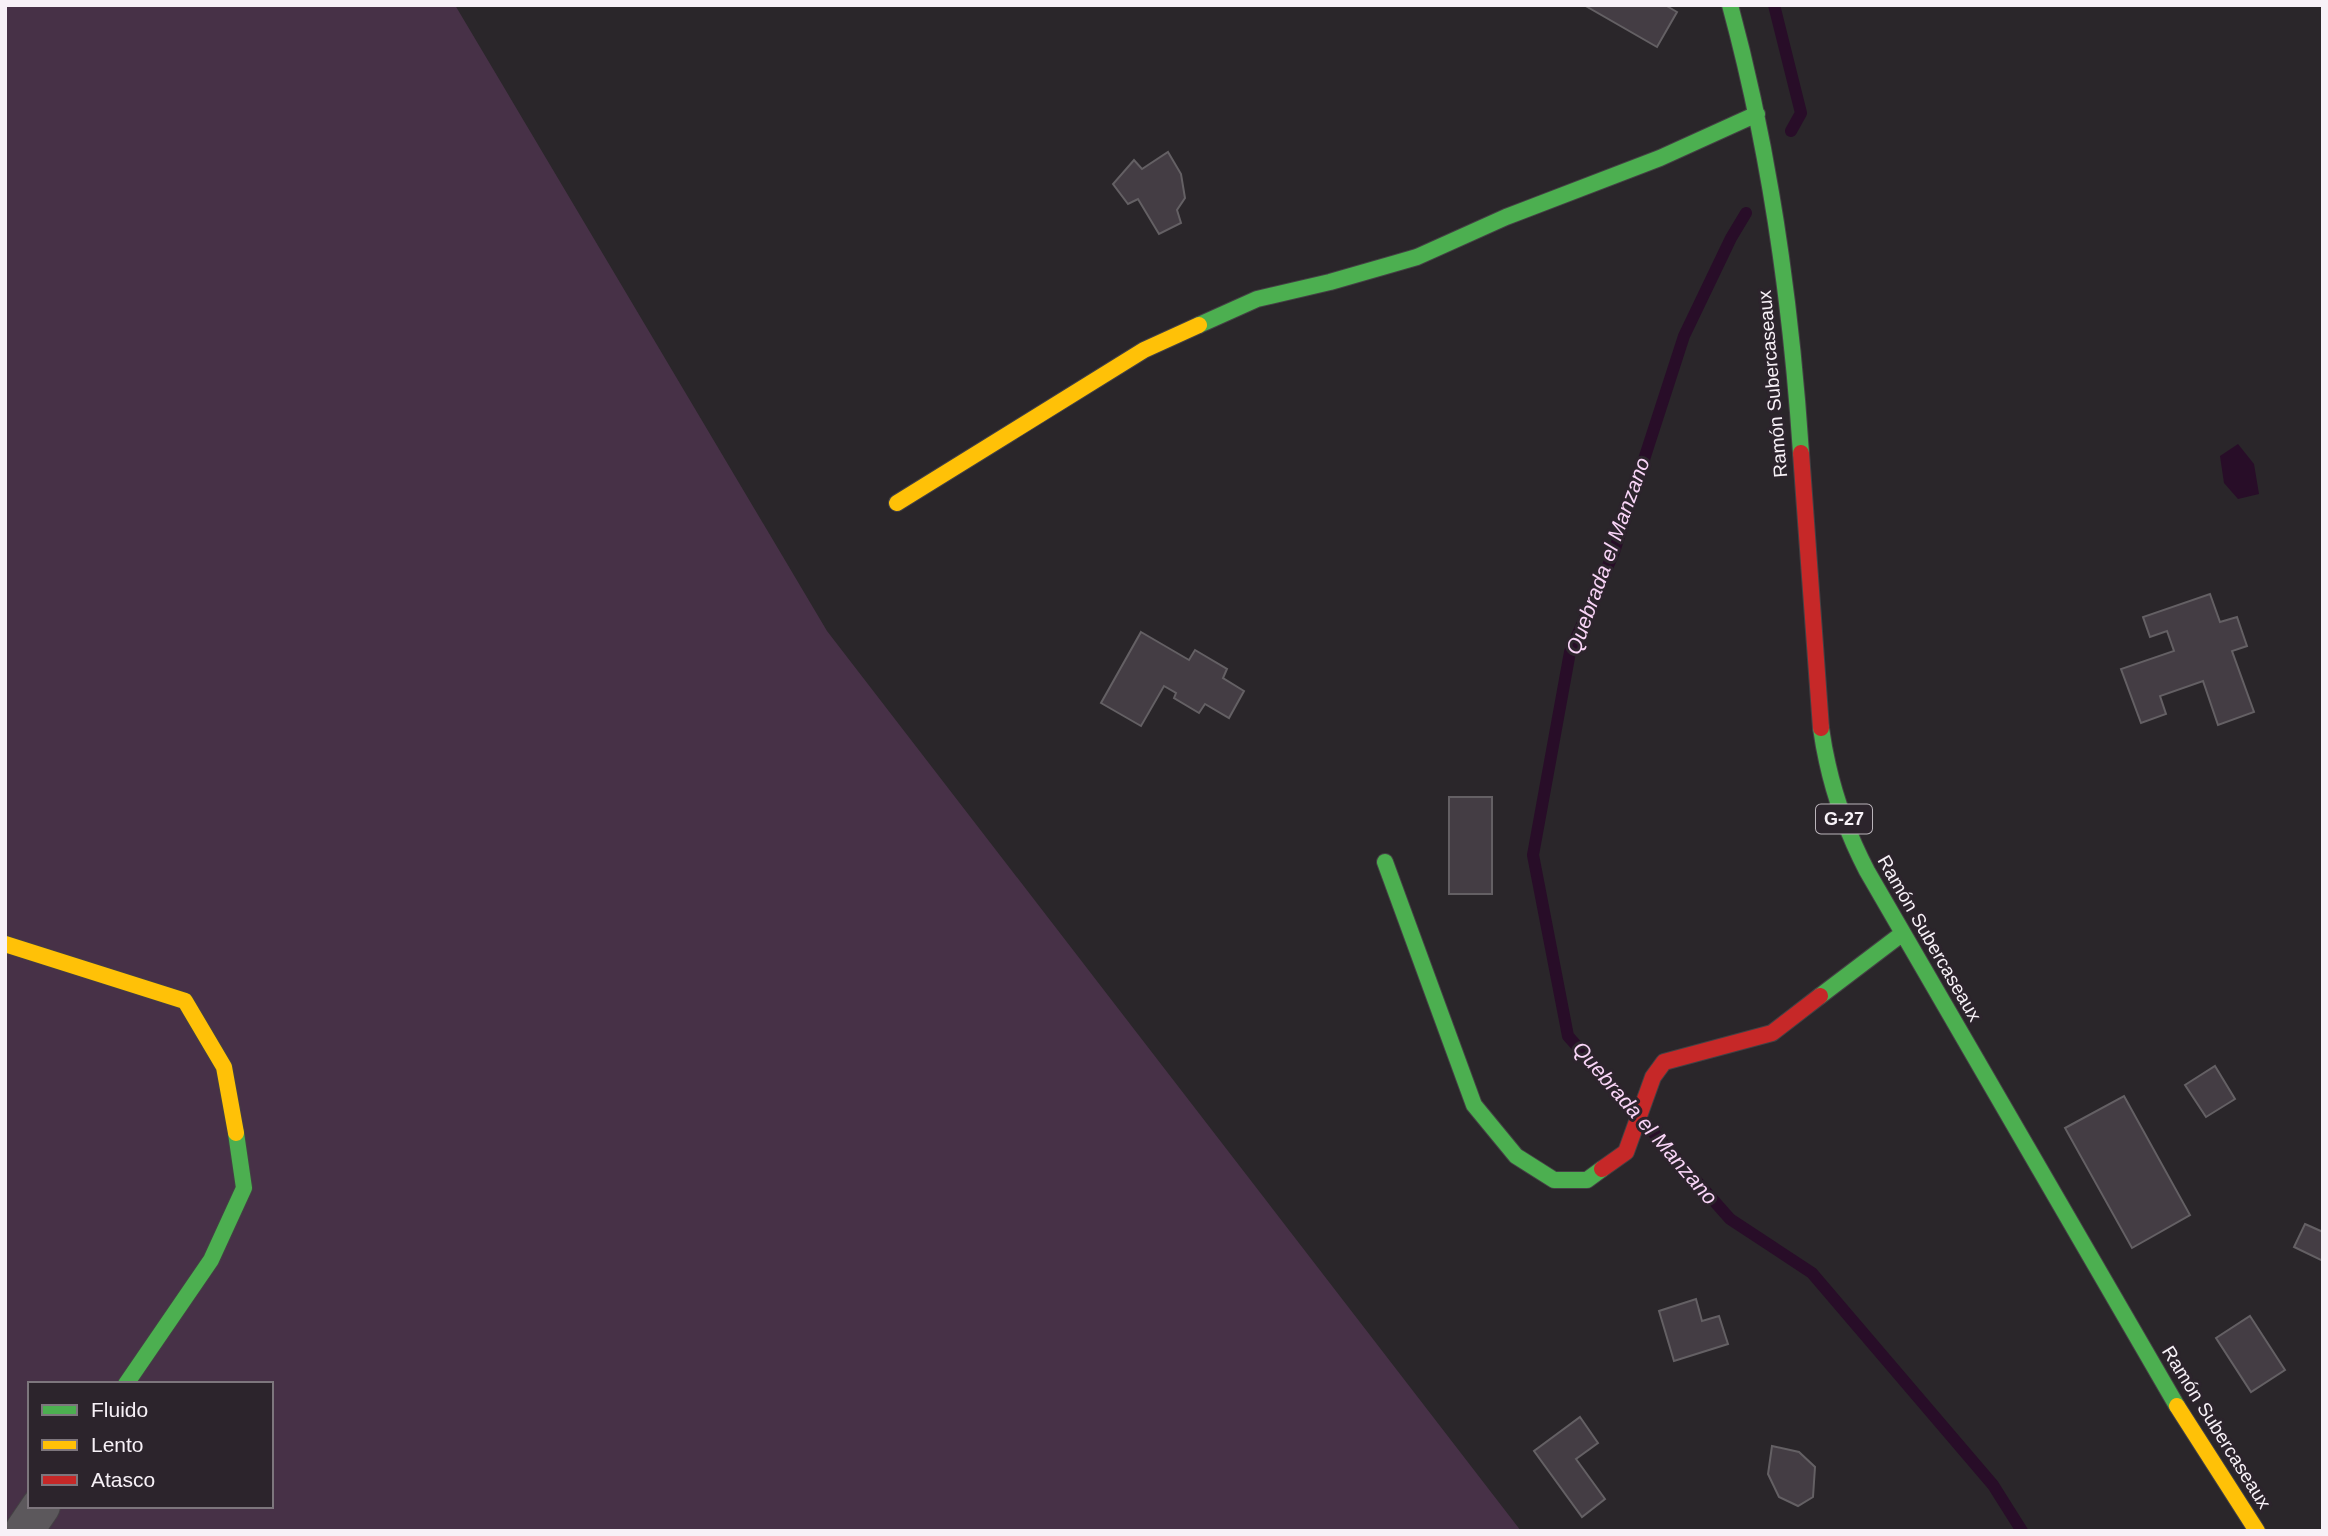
<svg xmlns="http://www.w3.org/2000/svg" width="2328" height="1536" viewBox="0 0 2328 1536" font-family="Helvetica,sans-serif">
	<rect width="100%" height="100%" fill="#2a262a"/>
	<path fill="#473147" fill-rule="evenodd" d="M5,5H455L827,631L1521,1531H5ZM30,1384H271V1506H30Z"/>
	<path fill="#280d28" d="M2238,444L2254,464L2259,494L2238,499L2224,483L2220,456Z"/>
	<g fill="none" stroke-linecap="round" stroke-linejoin="round">
		<path stroke="#280d28" stroke-width="12" d="M1774,5L1801,113L1791,131
			M1746,213L1731,238L1684,336L1614,552L1570,652L1533,855L1568,1036L1730,1219L1812,1273L1993,1485L2022,1531"/>
	</g>
	<path fill="#443d44" stroke="#646064" stroke-width="2" d="M1584,5H1665L1677,12L1657,47Z
		M1168,152L1181,174L1185,198L1177,210L1181,223L1159,234L1138,199L1128,204L1113,184L1134,160L1142,169Z
		M2210,594L2220,622L2237,617L2247,646L2232,651L2254,712L2218,725L2203,681L2160,696L2166,714L2141,723L2121,669L2174,651L2167,631L2150,637L2143,617Z
		M1141,632L1189,660L1195,650L1227,669L1223,678L1244,691L1229,718L1205,704L1199,713L1174,698L1176,693L1164,686L1141,726L1101,703Z
		M1449,797H1492V894H1449Z
		M2215,1066L2235,1099L2206,1117L2185,1085Z
		M2124,1096L2190,1215L2132,1248L2065,1128Z
		M2305,1224L2323,1232V1261L2294,1247Z
		M1696,1299L1702,1321L1719,1316L1728,1344L1674,1361L1659,1311Z
		M2250,1316L2285,1370L2251,1392L2216,1338Z
		M1580,1417L1598,1443L1576,1459L1605,1499L1582,1517L1534,1451Z
		M1772,1446L1799,1452L1815,1467L1813,1497L1798,1506L1779,1497L1768,1474Z"/>
	<g fill="none" stroke-linecap="round" stroke-linejoin="round">
		<defs>
			<path id="street" d="M24,1531L41,1506"/>
			<path id="fast" d="M1730,5C1770,152 1791,301 1801,453
				M1199,325L1257,299L1330,282L1417,257L1506,217L1660,158L1757,114
				M1821,728C1828,778 1843,825 1867,871L2177,1406
				M1385,862L1474,1105L1516,1156L1554,1180H1587L1602,1169
				M1820,996L1903,933
				M126,1384L211,1260L244,1188L236,1133"/>
			<path id="slow" d="M897,503L1144,350L1199,325
				M5,944L185,1001L224,1067L236,1133
				M2177,1406L2257,1531"/>
			<path id="jam" d="M1801,453L1821,728
				M1602,1169L1626,1152L1653,1077L1664,1062L1772,1033L1820,996"/>
		</defs>
		<use href="#street" stroke="#444144" stroke-width="40"/>
		<use href="#fast" stroke="#444144" stroke-width="18"/>
		<use href="#slow" stroke="#444144" stroke-width="18"/>
		<use href="#jam" stroke="#444144" stroke-width="18"/>
		<use href="#street" stroke="#5c585c" stroke-width="38"/>
		<use href="#fast" stroke="#4caf50" stroke-width="16"/>
		<use href="#slow" stroke="#ffc107" stroke-width="16"/>
		<use href="#jam" stroke="#c62828" stroke-width="16"/>
	</g>
	<g text-anchor="middle" stroke-width="6" stroke-linejoin="round" paint-order="stroke">
		<rect fill="#2c242c" stroke="#bab4ba" stroke-width="2" x="1816" y="804.5" width="56" height="29" rx="5"/>
		<g font-size="18" font-weight="bold" fill="#f7f1f7">
			<text x="1844" y="825">G-27</text>
		</g>
		<g font-size="19" fill="#f7f1f7" stroke="#2c242c">
			<text transform="translate(1772 384) rotate(-95)" y="7">Ramón Subercaseaux</text>
			<text transform="translate(1930 938) rotate(60)" y="7">Ramón Subercaseaux</text>
			<text transform="translate(2217 1427) rotate(58)" y="7">Ramón Subercaseaux</text>
		</g>
		<g font-size="21" font-style="italic" fill="#f9d5f7" stroke="#2c242c">
			<text transform="translate(1608 556) rotate(-70)" y="7">Quebrada el Manzano</text>
			<text transform="translate(1645 1123) rotate(49)" y="7">Quebrada el Manzano</text>
		</g>
	</g>
	<rect width="2328" height="1536" fill="none" stroke="#f7f1f7" stroke-width="14"/>
	<rect x="28" y="1382" width="245" height="126" fill="#2c242c" stroke="#7d767d" stroke-width="2"/>
	<rect x="42" y="1405" width="35" height="10" fill="#4caf50" stroke="#7d767d" stroke-width="2"/>
	<text x="91" y="1417" font-size="21" fill="#f7f1f7">Fluido</text>
	<rect x="42" y="1440" width="35" height="10" fill="#ffc107" stroke="#7d767d" stroke-width="2"/>
	<text x="91" y="1452" font-size="21" fill="#f7f1f7">Lento</text>
	<rect x="42" y="1475" width="35" height="10" fill="#c62828" stroke="#7d767d" stroke-width="2"/>
	<text x="91" y="1487" font-size="21" fill="#f7f1f7">Atasco</text>
</svg>
